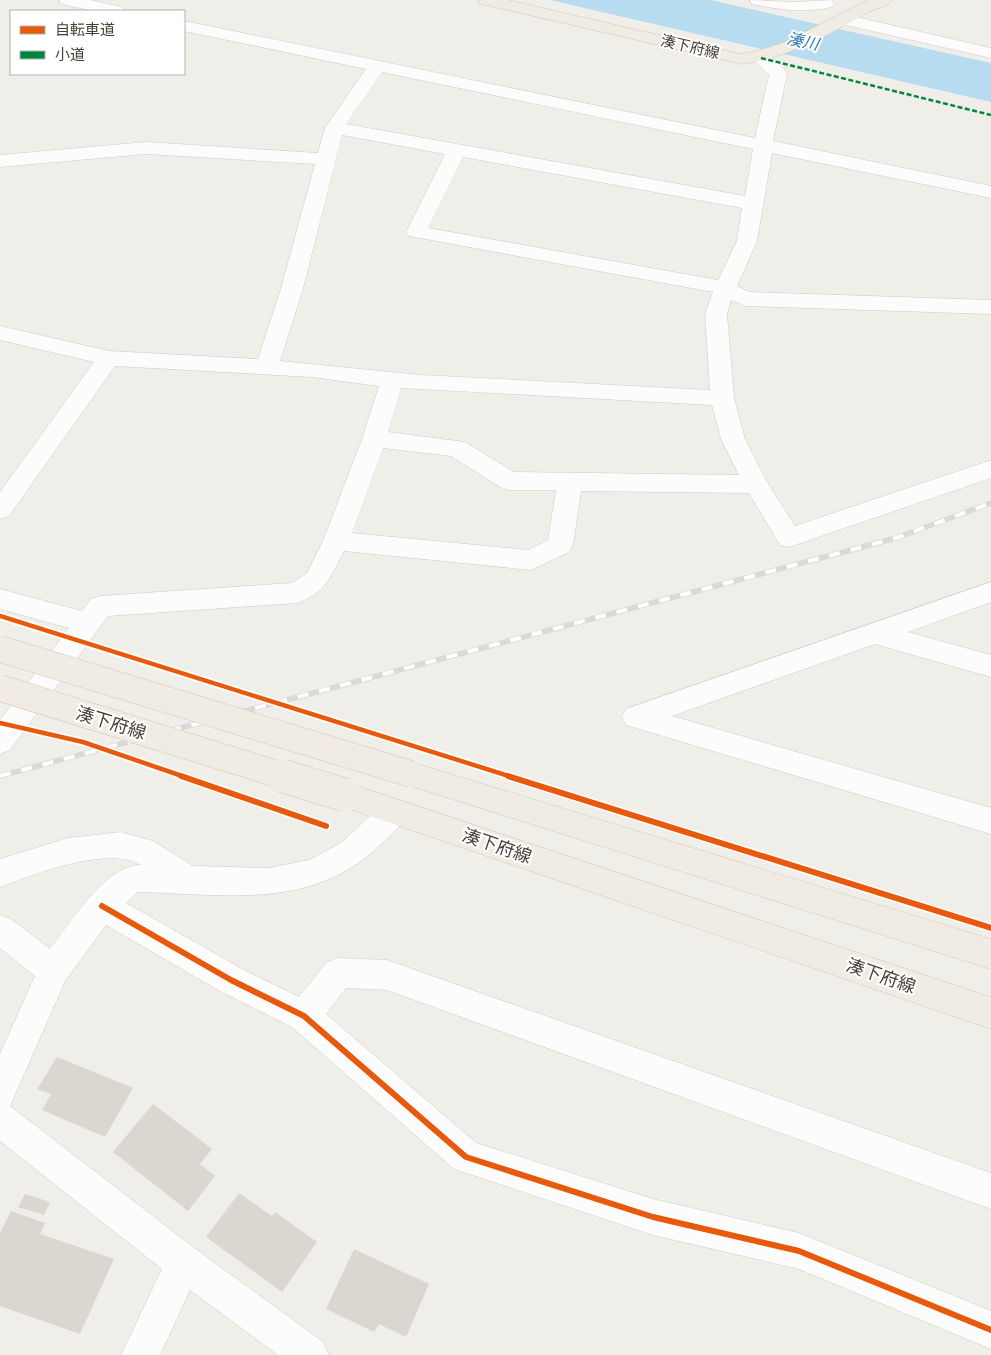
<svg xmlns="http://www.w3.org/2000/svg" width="991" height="1355" viewBox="0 0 991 1355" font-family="'Roboto Condensed','Noto Sans JP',sans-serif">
	<rect width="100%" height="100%" fill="#f0eee9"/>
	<path fill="#b8dcef" d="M550,0H710L991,63V102Z"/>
	<path fill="#dad7d1" d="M57,1057L133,1088L105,1137L42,1110L51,1094L37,1089Z
		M153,1104L212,1149L200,1164L215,1176L188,1211L113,1152Z
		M239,1193L272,1216L275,1212L317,1242L282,1292L206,1237Z
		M25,1194L50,1202L44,1215L18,1207Z
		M11,1211L45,1223L40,1234L114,1259L80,1334L0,1306V1233Z
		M354,1249L429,1284L406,1337L379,1324L374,1332L326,1309Z"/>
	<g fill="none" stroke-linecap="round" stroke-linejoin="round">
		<defs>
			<path id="minor" d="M59,0H90L122,7L125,11H94L61,4Z
				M750,0L795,2L832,0L834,3L832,7C804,13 779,10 752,4Z
				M843,14L991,48V58L837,23L834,19L837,15Z
				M184,21L755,138L769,75L752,58L755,54C768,51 780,63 787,74L773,141L991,186V198L772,153L757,241L737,286L749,292L991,300V314L745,306L731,300L727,314L734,398L745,439L767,482L795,526L991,460V478L789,547L780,545L749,493L581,491L573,545L569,552L531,570L344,551C331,576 325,594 297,603L108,616L10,750L0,754V720L69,628L0,609V589L82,611L91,599L100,596L292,583L307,573L323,541L362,439L379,386L312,377L115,366L9,516L0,519V492L94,362L0,340V326L109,351L258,359L280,292L315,164L146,154L0,167V155L146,142L318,153L325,128L366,69L184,31ZM382,72L753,149L745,196L346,124ZM342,135L445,154L406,232L409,236L713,292L705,314L710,390L421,375L280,361L302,292ZM463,157L742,208L737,241L718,280L428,228ZM401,388L712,405L721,439L739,475L514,472L465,442L388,432ZM383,448L451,456L500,487L509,490H556L548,540L528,550L352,533Z
				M991,582V602L908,632L991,655V677L875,644L672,716L991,808V834L636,728L626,725L622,717L626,709Z
				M394,799L404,803L409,812C402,826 390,835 379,846C311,911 224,894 138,892L126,903L242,969L299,997L327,962L338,958L387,960L991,1173V1209L387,990L346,988L326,1014L476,1143L653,1199L799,1233L991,1311V1349L799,1269L653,1235L454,1169L292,1027L220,991L106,925L65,981L10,1106L197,1250L323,1342L329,1355H278L190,1290L160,1355H121L162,1269L0,1141V1054L35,976L0,948V915L11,919L50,949C70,924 106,864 141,865C109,845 33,874 0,887V859L68,838L121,832L153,841L193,866L269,868L309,860L341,843L384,803Z"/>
			<path id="major" d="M478,0H508L741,54L757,51L785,42L868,0H892C888,7 876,8 869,12C827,35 789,58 741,64L486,5L480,4Z
				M411,762L991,939V969L401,783L396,774L401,765Z
				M345,782L991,997V1029L335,804L330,795L335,786Z"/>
		</defs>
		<use href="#minor" stroke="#cecbc6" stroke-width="1"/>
		<use href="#major" stroke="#d3c9b6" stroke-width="1"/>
		<use href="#minor" fill="#fdfcfc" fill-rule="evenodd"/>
		<use href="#major" fill="#f1ece3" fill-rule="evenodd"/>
		<defs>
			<path id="rail" d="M0,776L896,538L991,503"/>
		</defs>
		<use href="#rail" stroke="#d9d9d8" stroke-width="5.5"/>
		<use href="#rail" stroke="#fff" stroke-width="4" stroke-dasharray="11" stroke-linecap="butt"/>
		<defs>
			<path id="major-bridge-far1" d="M0,649L411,774
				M0,688L287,777"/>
			<path id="major-bridge" d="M283,776L345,795"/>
		</defs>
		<use href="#major-bridge-far1" stroke="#d3c9b6" stroke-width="27" stroke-linecap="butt"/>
		<use href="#major-bridge" stroke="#d3c9b6" stroke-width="34" stroke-linecap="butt"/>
		<use href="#major-bridge-far1" stroke="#f1ece3" stroke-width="26"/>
		<use href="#major-bridge" stroke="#f1ece3" stroke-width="33"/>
		<path stroke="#00873e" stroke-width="2.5" stroke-dasharray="5 2.5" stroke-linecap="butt" d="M761,58L991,115"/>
		<defs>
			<path id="cycleway-far1" d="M0,616L512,777
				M0,723L83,742L185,777"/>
			<path id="cycleway" d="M181,776L326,826
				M508,776L991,928
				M102,906L231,980L304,1016L466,1157L653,1217L799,1251L991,1330"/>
		</defs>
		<use href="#cycleway-far1" stroke="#fff" stroke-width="8"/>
		<use href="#cycleway" stroke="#fff" stroke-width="9"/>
		<use href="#cycleway-far1" stroke="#e8590c" stroke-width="4.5"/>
		<use href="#cycleway" stroke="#e8590c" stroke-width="6"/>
	</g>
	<g text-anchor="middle" stroke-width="4" stroke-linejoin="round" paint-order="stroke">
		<g font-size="15" fill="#463f35" stroke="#fff">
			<text transform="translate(690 47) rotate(13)" y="5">湊下府線</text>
		</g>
		<g font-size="16" font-style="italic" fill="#2b7bac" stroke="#fff">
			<text transform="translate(803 41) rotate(12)" y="6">湊川</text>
		</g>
		<g font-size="18" fill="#463f35" stroke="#fff">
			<text transform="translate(111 723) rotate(17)" y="6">湊下府線</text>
			<text transform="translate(497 846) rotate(19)" y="6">湊下府線</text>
			<text transform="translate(881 976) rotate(19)" y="6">湊下府線</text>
		</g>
	</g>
	<rect x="10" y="10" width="175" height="65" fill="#ffffff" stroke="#b5b2ae"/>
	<rect x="20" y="26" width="25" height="8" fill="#e8590c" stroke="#b5b2ae"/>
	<text x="55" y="35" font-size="15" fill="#463f35">自転車道</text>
	<rect x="20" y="51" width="25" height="8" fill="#00873e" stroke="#b5b2ae"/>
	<text x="55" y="60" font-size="15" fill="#463f35">小道</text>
</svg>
